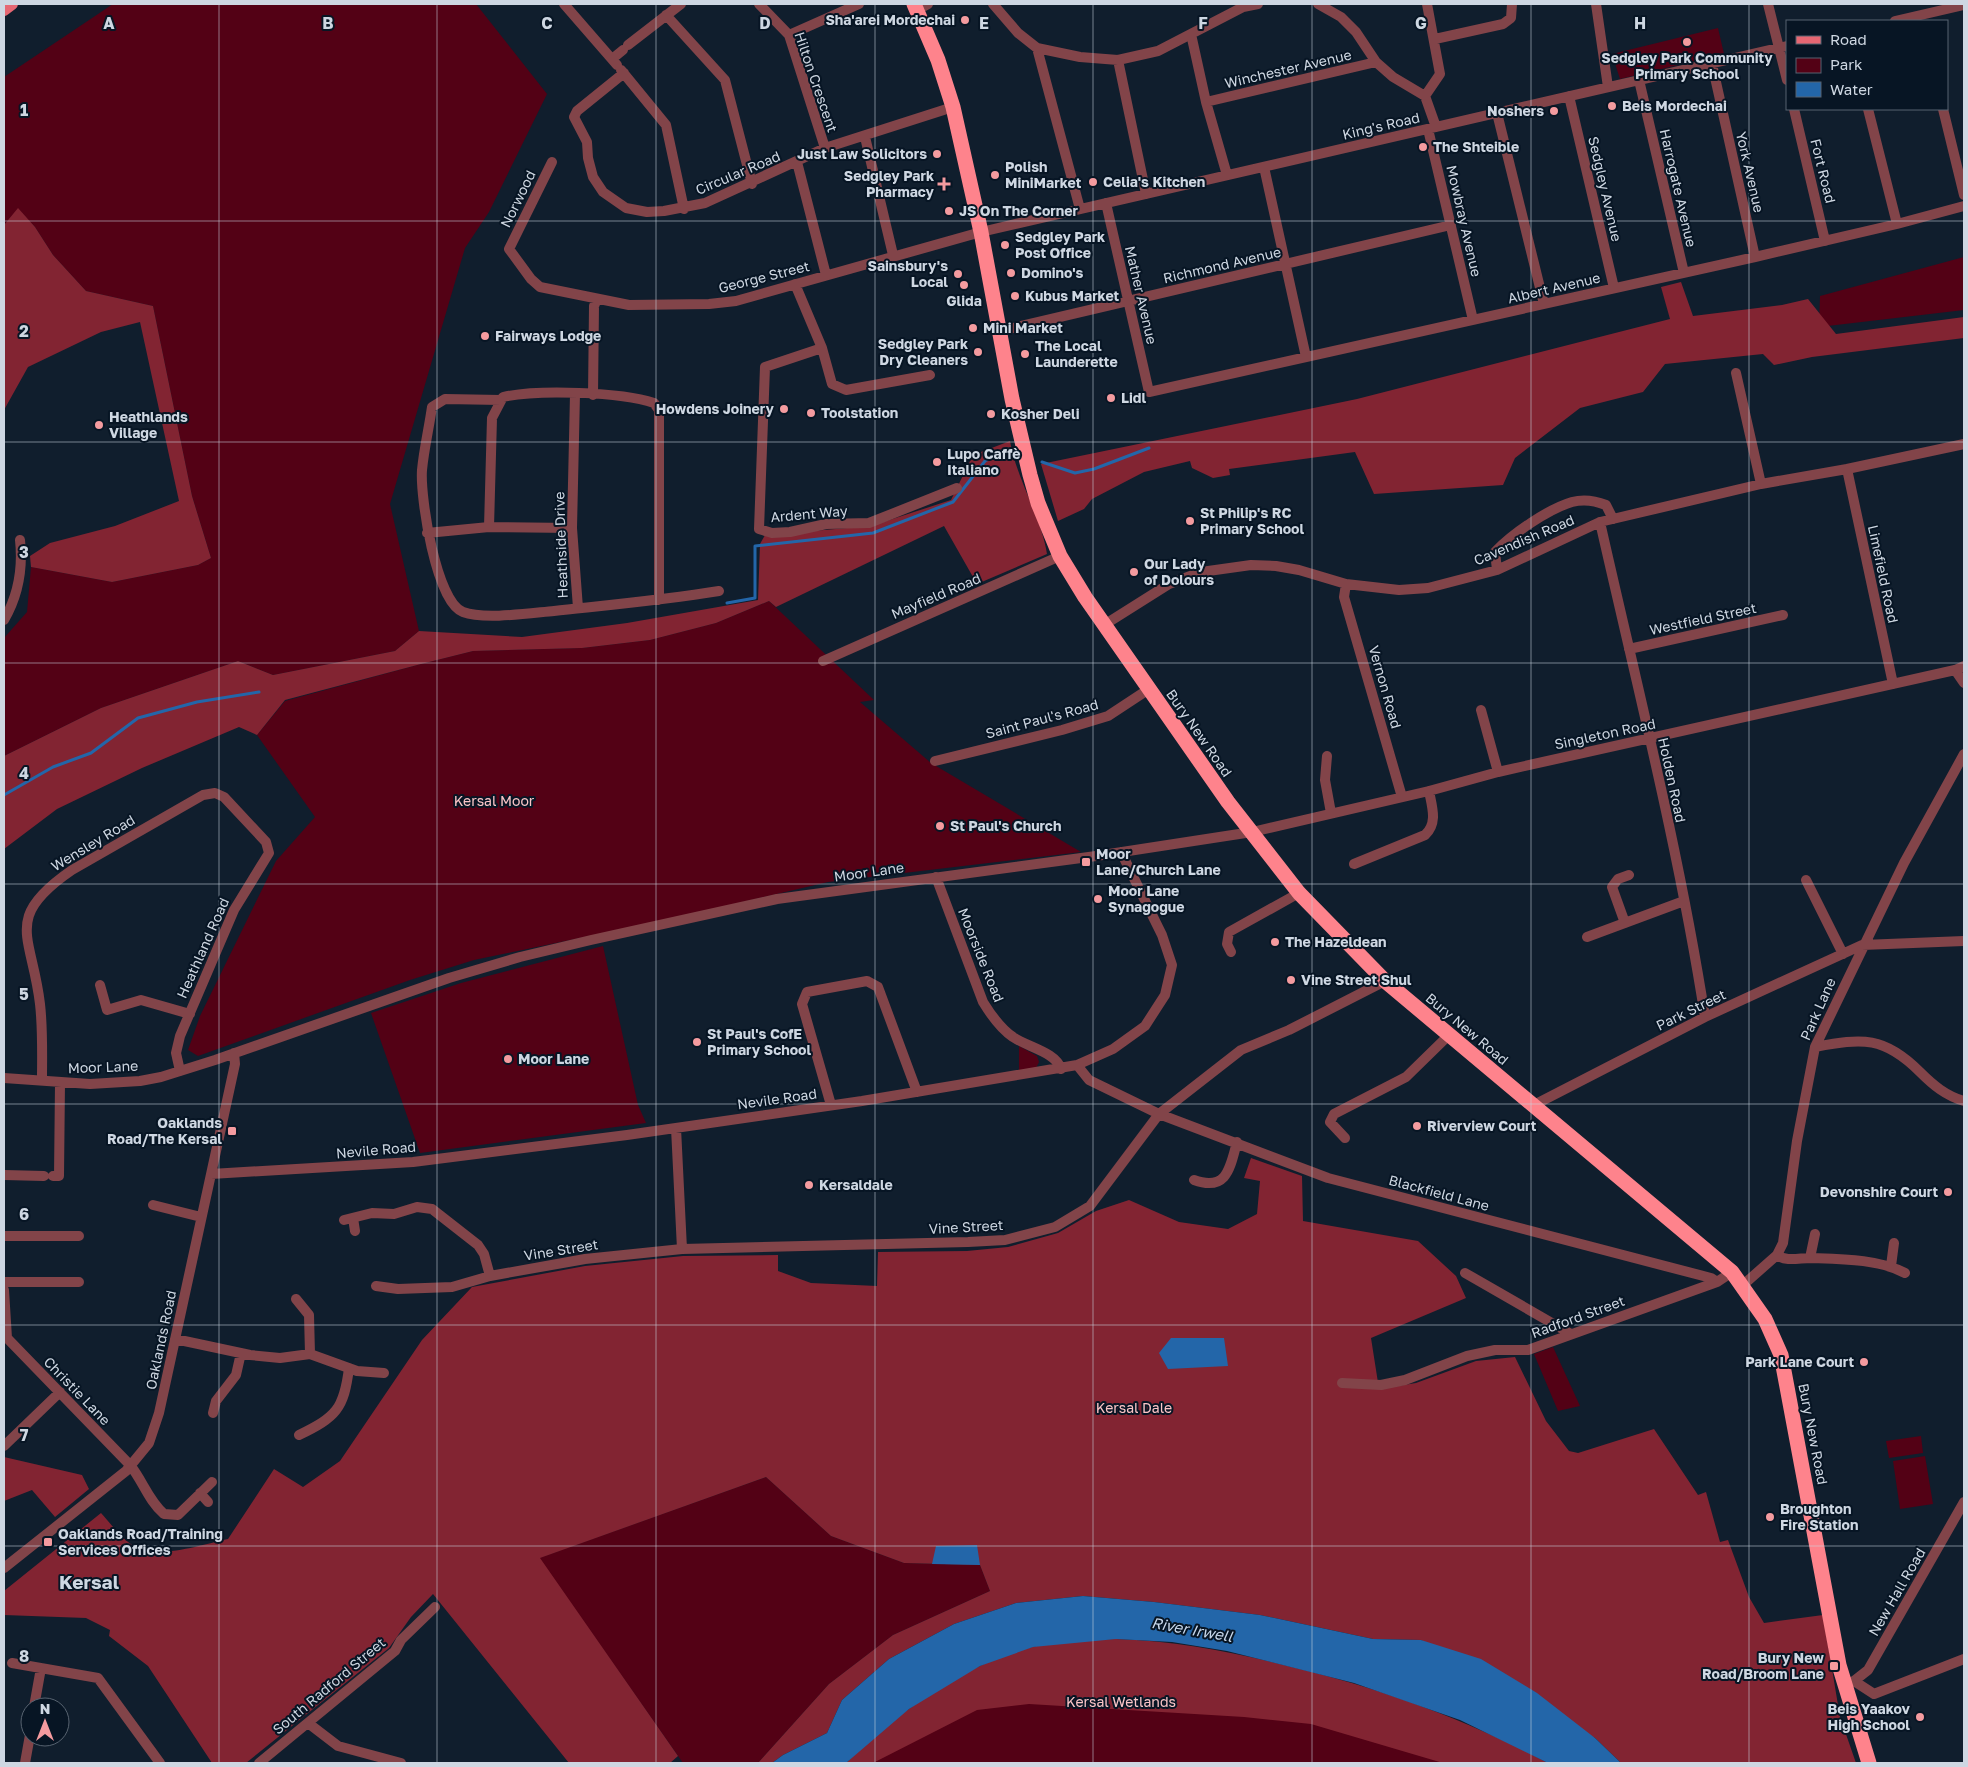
<svg xmlns="http://www.w3.org/2000/svg" width="1968" height="1767" viewBox="0 0 1968 1767" font-family="'Golos Text',sans-serif">
	<rect width="100%" height="100%" fill="#101e2d"/>
	<path fill="#530115" d="M113,4H476L547,94L489,212L465,248L390,504L419,631L395,651L273,675L238,661L101,708L4,756V638L27,612L31,567L112,582L198,565L211,558L192,496L153,306L86,291L53,255L35,227L18,209L4,225V77Z
		M1718,28L1724,54L1620,79L1612,54Z
		M1964,257V310L1819,327L1820,296Z
		M769,601L874,700L860,702L931,763L1081,852L828,882L666,920L474,960L410,980L198,1056L188,1050L200,1016L276,861L315,817L257,735L285,701L421,664L473,651L582,648L650,640L716,623Z
		M603,946L638,1105L646,1123L420,1153L371,1013L461,983Z
		M1019,1046L1037,1056L1039,1062L1036,1068L1019,1071Z
		M1553,1347L1580,1406L1558,1411L1534,1354Z
		M1921,1436L1923,1453L1889,1458L1886,1441Z
		M1925,1456L1933,1504L1900,1509L1893,1461Z
		M766,1477L831,1536L904,1563L980,1565L990,1591L893,1635L829,1684L758,1763H683L539,1558Z
		M980,1666L1548,1763H846Z"/>
	<path fill="#822432" d="M18,208L35,227L53,255L86,291L153,306L192,496L211,558L198,565L112,582L31,567L30,556L50,543L115,526L179,501L140,322L101,332L28,367L4,410V225Z
		M1681,282L1693,316L1782,305L1808,299L1836,334L1964,317V338L1812,357L1774,365L1763,354L1665,364L1643,392L1580,408L1515,458L1503,485L1374,494L1355,452L1229,469L1230,475L1213,478L1192,468L1190,461L1144,472L1092,499L1084,509L1058,521L1041,464L1357,399L1670,319L1661,287Z
		M1010,441C1017,481 1041,515 1047,554L977,584L944,526L776,607L769,601L716,623L650,640L582,648L473,651L421,664L285,700L257,735L239,727L142,768L57,809L4,849V756L101,708L238,661L273,675L395,651L419,631L522,637L627,623L758,600L760,544L765,535L871,526L951,500L973,455Z
		M1251,1158L1302,1176L1303,1221L1418,1241L1456,1276L1466,1298L1371,1338L1379,1389L1416,1383L1476,1361L1515,1357L1546,1421L1569,1451L1578,1453L1654,1429L1698,1495L1706,1492L1720,1542L1728,1540L1749,1597L1764,1623L1823,1615L1840,1717L1856,1763H1621L1595,1738L1421,1640L1373,1639L1260,1615L1154,1602L1083,1596L1016,1603L954,1624L889,1659L842,1700L827,1733L783,1755L772,1763H758L829,1684L893,1635L990,1591L980,1565L904,1563L831,1536L766,1477L540,1558L678,1756L670,1763H569L433,1594L411,1617L389,1648L246,1763H212L148,1666L109,1636L110,1630L86,1618L4,1615V1591L101,1513C112,1525 124,1543 140,1549C163,1558 204,1544 228,1539L274,1469L303,1487L340,1461L422,1340L472,1287L585,1266L683,1256L778,1255V1271L811,1283L877,1286L878,1252L967,1251L1008,1247L1058,1233L1096,1211L1129,1200L1179,1222L1228,1229L1257,1214L1260,1181L1244,1178Z
		M4,1457L82,1475L89,1489L55,1517L32,1490L4,1501Z
		M1116,1639C1177,1641 1233,1652 1292,1667C1382,1689 1466,1719 1548,1763H1443L1311,1724L1244,1717L1029,1704L977,1710L873,1763H846C899,1712 960,1666 1032,1647C1059,1640 1089,1640 1116,1639Z"/>
	<path fill="#2366a9" d="M1171,1338H1224L1228,1366L1168,1369L1159,1353Z
		M977,1545L980,1565L932,1564L936,1546Z
		M1083,1596L1154,1602L1260,1615L1373,1639L1421,1640L1481,1659L1537,1693L1595,1738L1621,1763H1548L1460,1720L1354,1683L1227,1651L1172,1642L1116,1639L1033,1647L980,1666L909,1709L846,1763H772L783,1755L827,1733L842,1700L889,1659L954,1624L1016,1603Z"/>
	<g fill="none" stroke-linecap="round" stroke-linejoin="round">
		<path stroke="#2366a9" stroke-width="3" d="M1042,462L1075,473L1094,469L1149,448
			M727,603L755,598V546L873,533L953,502L985,461L1008,449
			M4,795L53,767L91,753L138,718L197,702L259,692"/>
		<path stroke="#824449" stroke-width="10" d="M564,4L617,65
			M759,4L789,35L825,148
			M993,4L1018,33L1037,48L1080,57L1118,60L1158,51L1243,7L1258,4
			M1318,4L1341,17L1356,32L1376,62L1393,77L1425,96L1436,127
			M1596,4L1608,87
			M1768,4L1787,80
			M917,10L928,4
			M666,15L725,80L752,184
			M1895,21L1964,5
			M1191,34L1206,102L1227,175
			M789,35L859,4
			M1435,39L1503,24L1511,18L1512,4
			M628,45L681,4
			M1037,48L1080,209
			M612,59L623,50
			M1118,60L1146,194
			M1712,64L1755,257
			M621,70L666,125L684,209
			M624,73L577,111L574,117L587,142L588,158L593,177L603,192L626,208L647,212L664,211L705,203L825,148L953,107
			M1639,80L1684,273
			M1425,96L1440,74L1427,4
			M1569,96L1614,288
			M1206,102L1376,62
			M1794,109L1825,241
			M1868,109L1897,224
			M1943,109L1964,195
			M1497,113L1544,304
			M1428,129L1473,320
			M865,137L893,255
			M552,162L509,249L531,279L540,287L629,305L709,304L736,301L981,232L1787,46
			M797,162L826,275
			M1264,167L1306,357
			M1106,203L1149,392L1755,257L1897,224L1964,206
			M795,284L822,348L832,384L846,390L930,375
			M1000,331L1451,225
			M822,348L765,367L759,529L772,533L790,532L826,524L869,523L957,488
			M1736,373L1761,484
			M575,394L572,528L578,608
			M593,395L594,306L597,299
			M501,400L445,399L432,407C429,428 424,449 422,470C420,497 436,602 463,612C484,620 531,613 554,611C609,605 664,600 719,591
			M1847,469L1893,684
			M1600,522C1637,686 1679,850 1705,1017
			M489,527L492,418L503,397C538,389 621,392 654,403L659,410V600
			M427,533L489,527L572,528
			M1497,570L1495,552C1512,534 1548,509 1572,502C1583,499 1596,501 1606,505L1613,519
			M1346,584L1344,597L1402,797
			M4,620C18,596 23,568 20,540
			M1104,625L1169,584L1201,572L1251,565L1276,566L1299,570L1346,584L1399,590L1428,588L1497,570L1600,522L1761,484L1847,469L1964,444
			M1629,649L1783,615
			M823,661L1060,556
			M1955,670L1964,683
			M1481,710L1498,772
			M1327,756L1325,780L1331,813
			M935,761L1062,730L1108,716L1149,689
			M1354,864L1425,835C1438,823 1432,807 1429,791
			M936,877L983,1002C991,1015 1001,1029 1013,1037C1027,1047 1056,1052 1061,1069
			M1806,880L1843,954
			M1625,923L1612,887L1618,879L1629,875
			M1587,937L1684,901
			M1231,952L1227,944L1229,932L1299,893
			M100,985L107,1010L141,1000L190,1014
			M1815,1047C1863,1038 1884,1036 1920,1072C1933,1085 1946,1096 1964,1101
			M1077,1065L1089,1080L1159,1114L1328,1178L1711,1278L1717,1282
			M4,1078L90,1084L140,1081L161,1077L215,1060L449,978L520,957L591,940L777,899L1096,856L1252,832L1429,791L1498,772L1955,670L1964,666
			M42,1081C42,1056 43,1030 40,1004C32,935 2,918 72,870L203,795L215,793L224,797L266,842L269,853L234,910L180,1036L176,1053L180,1071
			M831,1105L802,1004L807,992L867,981L878,987L917,1092
			M1534,1105L1705,1017L1862,945L1964,941
			M676,1128L682,1249
			M1345,1138L1330,1122L1334,1114L1406,1077L1449,1035
			M211,1174L413,1162L627,1135L862,1101L1077,1065L1113,1049L1145,1026L1165,995L1172,965L1162,935L1121,852
			M4,1175L44,1176
			M53,1176H59L60,1083
			M1194,1180C1227,1192 1230,1168 1237,1142
			M153,1205L201,1217
			M353,1218L355,1231
			M344,1220L372,1213L394,1214L417,1207L432,1209L478,1245L484,1254L490,1276
			M4,1236H79
			M1777,1255C1786,1262 1799,1258 1811,1258C1841,1259 1879,1259 1905,1273
			M1810,1258L1815,1234
			M1891,1266L1894,1243
			M1465,1273L1571,1334
			M4,1282H79
			M1743,1285L1777,1255L1783,1243L1797,1141L1815,1047L1904,863L1964,754
			M376,1286L398,1289L452,1287L490,1276L585,1259L682,1249L968,1242L1005,1240L1055,1227L1090,1206L1159,1114L1241,1050L1289,1030L1385,981
			M4,1290L7,1338
			M296,1299L309,1315L310,1354
			M4,1337L7,1338L130,1465C143,1481 148,1500 164,1514L178,1515L212,1482
			M175,1339L250,1355L280,1358L310,1354L357,1371L384,1373
			M1342,1383L1381,1385L1405,1380L1467,1356L1495,1350H1528L1717,1282L1732,1272
			M213,1413L216,1401L236,1375L241,1353
			M299,1435C336,1417 344,1409 349,1368
			M4,1446L60,1392
			M200,1493L208,1502
			M4,1568L126,1471L149,1443L159,1413L235,1064L234,1053
			M12,1663L98,1678L160,1763
			M1854,1681L1874,1694L1964,1659
			M1844,1685L1854,1681L1868,1670L1964,1502
			M34,1707L41,1668
			M308,1723L338,1746L401,1763
			M25,1763L30,1735
			M259,1763L395,1651L401,1640L435,1607"/>
		<path stroke="#e66773" stroke-width="12" d="M4,10L12,4"/>
		<path stroke="#fe838c" stroke-width="15" d="M914,4L938,60L953,107L981,232L1012,399L1030,475L1038,503L1060,556L1085,597L1228,802L1299,893L1385,981L1732,1272L1765,1319L1781,1355L1839,1665L1869,1763"/>
	</g>
	<path fill="none" stroke="#ced7e2" stroke-width="1" stroke-opacity="0.55" d="M219,4V1763M437,4V1763M656,4V1763M875,4V1763M1093,4V1763M1312,4V1763M1531,4V1763M1749,4V1763M4,221H1964M4,442H1964M4,663H1964M4,884H1964M4,1104H1964M4,1325H1964M4,1546H1964"/>
	<g fill="#f49b9f" stroke="#071524" stroke-width="2">
		<circle cx="965" cy="20" r="5"/>
		<circle cx="1687" cy="42" r="5"/>
		<circle cx="1612" cy="106" r="5"/>
		<circle cx="1554" cy="111" r="5"/>
		<circle cx="1423" cy="147" r="5"/>
		<circle cx="937" cy="154" r="5"/>
		<circle cx="995" cy="175" r="5"/>
		<circle cx="1093" cy="182" r="5"/>
		<path d="M941.5 176.5h5v5h5v5h-5v5h-5v-5h-5v-5h5z"/>
		<circle cx="949" cy="211" r="5"/>
		<circle cx="1005" cy="245" r="5"/>
		<circle cx="1011" cy="273" r="5"/>
		<circle cx="958" cy="274" r="5"/>
		<circle cx="964" cy="285" r="5"/>
		<circle cx="1015" cy="296" r="5"/>
		<circle cx="973" cy="328" r="5"/>
		<circle cx="485" cy="336" r="5"/>
		<circle cx="978" cy="352" r="5"/>
		<circle cx="1025" cy="354" r="5"/>
		<circle cx="1111" cy="398" r="5"/>
		<circle cx="784" cy="409" r="5"/>
		<circle cx="811" cy="413" r="5"/>
		<circle cx="991" cy="414" r="5"/>
		<circle cx="99" cy="425" r="5"/>
		<circle cx="937" cy="462" r="5"/>
		<circle cx="1190" cy="521" r="5"/>
		<circle cx="1134" cy="572" r="5"/>
		<circle cx="940" cy="826" r="5"/>
		<rect x="1081" y="857" width="10" height="10" rx="2.5"/>
		<circle cx="1098" cy="899" r="5"/>
		<circle cx="1275" cy="942" r="5"/>
		<circle cx="1291" cy="980" r="5"/>
		<circle cx="697" cy="1042" r="5"/>
		<circle cx="508" cy="1059" r="5"/>
		<circle cx="1417" cy="1126" r="5"/>
		<rect x="227" y="1126" width="10" height="10" rx="2.5"/>
		<circle cx="809" cy="1185" r="5"/>
		<circle cx="1948" cy="1192" r="5"/>
		<circle cx="1864" cy="1362" r="5"/>
		<circle cx="1770" cy="1517" r="5"/>
		<rect x="43" y="1537" width="10" height="10" rx="2.5"/>
		<rect x="1829" y="1661" width="10" height="10" rx="2.5"/>
		<circle cx="1920" cy="1717" r="5"/>
	</g>
	<g text-anchor="middle" stroke-width="4" stroke-linejoin="round" paint-order="stroke">
		<g font-size="14" font-weight="bold" fill="#ced7e2" stroke="#071524" text-anchor="start">
			<text x="955" y="25" text-anchor="end">Sha'arei Mordechai</text>
			<text x="1687" y="63" text-anchor="middle">Sedgley Park Community<tspan x="1687" dy="16">Primary School</tspan></text>
			<text x="1622" y="111">Beis Mordechai</text>
			<text x="1544" y="116" text-anchor="end">Noshers</text>
			<text x="1433" y="152">The Shteible</text>
			<text x="927" y="159" text-anchor="end">Just Law Solicitors</text>
			<text x="1005" y="172">Polish<tspan x="1005" dy="16">MiniMarket</tspan></text>
			<text x="934" y="181" text-anchor="end">Sedgley Park<tspan x="934" dy="16">Pharmacy</tspan></text>
			<text x="1103" y="187">Celia's Kitchen</text>
			<text x="959" y="216">JS On The Corner</text>
			<text x="1015" y="242">Sedgley Park<tspan x="1015" dy="16">Post Office</tspan></text>
			<text x="948" y="271" text-anchor="end">Sainsbury's<tspan x="948" dy="16">Local</tspan></text>
			<text x="1021" y="278">Domino's</text>
			<text x="1025" y="301">Kubus Market</text>
			<text x="964" y="306" text-anchor="middle">Glida</text>
			<text x="983" y="333">Mini Market</text>
			<text x="495" y="341">Fairways Lodge</text>
			<text x="968" y="349" text-anchor="end">Sedgley Park<tspan x="968" dy="16">Dry Cleaners</tspan></text>
			<text x="1035" y="351">The Local<tspan x="1035" dy="16">Launderette</tspan></text>
			<text x="1121" y="403">Lidl</text>
			<text x="774" y="414" text-anchor="end">Howdens Joinery</text>
			<text x="821" y="418">Toolstation</text>
			<text x="1001" y="419">Kosher Deli</text>
			<text x="109" y="422">Heathlands<tspan x="109" dy="16">Village</tspan></text>
			<text x="947" y="459">Lupo Caffè<tspan x="947" dy="16">Italiano</tspan></text>
			<text x="1200" y="518">St Philip's RC<tspan x="1200" dy="16">Primary School</tspan></text>
			<text x="1144" y="569">Our Lady<tspan x="1144" dy="16">of Dolours</tspan></text>
			<text x="950" y="831">St Paul's Church</text>
			<text x="1096" y="859">Moor<tspan x="1096" dy="16">Lane/Church Lane</tspan></text>
			<text x="1108" y="896">Moor Lane<tspan x="1108" dy="16">Synagogue</tspan></text>
			<text x="1285" y="947">The Hazeldean</text>
			<text x="1301" y="985">Vine Street Shul</text>
			<text x="707" y="1039">St Paul's CofE<tspan x="707" dy="16">Primary School</tspan></text>
			<text x="518" y="1064">Moor Lane</text>
			<text x="222" y="1128" text-anchor="end">Oaklands<tspan x="222" dy="16">Road/The Kersal</tspan></text>
			<text x="1427" y="1131">Riverview Court</text>
			<text x="819" y="1190">Kersaldale</text>
			<text x="1938" y="1197" text-anchor="end">Devonshire Court</text>
			<text x="1854" y="1367" text-anchor="end">Park Lane Court</text>
			<text x="1780" y="1514">Broughton<tspan x="1780" dy="16">Fire Station</tspan></text>
			<text x="58" y="1539">Oaklands Road/Training<tspan x="58" dy="16">Services Offices</tspan></text>
			<text x="1824" y="1663" text-anchor="end">Bury New<tspan x="1824" dy="16">Road/Broom Lane</tspan></text>
			<text x="1910" y="1714" text-anchor="end">Beis Yaakov<tspan x="1910" dy="16">High School</tspan></text>
		</g>
		<g font-size="14" fill="#ced7e2" stroke="#071524">
			<text transform="translate(1288 69) rotate(-13)" y="5">Winchester Avenue</text>
			<text transform="translate(816 82) rotate(71)" y="5">Hilton Crescent</text>
			<text transform="translate(1381 126) rotate(-13)" y="5">King's Road</text>
			<text transform="translate(1823 171) rotate(76)" y="5">Fort Road</text>
			<text transform="translate(1750 172) rotate(77)" y="5">York Avenue</text>
			<text transform="translate(738 173) rotate(-23)" y="5">Circular Road</text>
			<text transform="translate(1678 188) rotate(77)" y="5">Harrogate Avenue</text>
			<text transform="translate(1605 189) rotate(77)" y="5">Sedgley Avenue</text>
			<text transform="translate(518 199) rotate(-64)" y="5">Norwood</text>
			<text transform="translate(1464 221) rotate(77)" y="5">Mowbray Avenue</text>
			<text transform="translate(1222 265) rotate(-13)" y="5">Richmond Avenue</text>
			<text transform="translate(764 277) rotate(-14)" y="5">George Street</text>
			<text transform="translate(1554 288) rotate(-13)" y="5">Albert Avenue</text>
			<text transform="translate(1141 295) rotate(77)" y="5">Mather Avenue</text>
			<text transform="translate(809 514) rotate(-5)" y="5">Ardent Way</text>
			<text transform="translate(1524 540) rotate(-23)" y="5">Cavendish Road</text>
			<text transform="translate(561 545) rotate(-92)" y="5">Heathside Drive</text>
			<text transform="translate(1883 574) rotate(78)" y="5">Limefield Road</text>
			<text transform="translate(936 596) rotate(-23)" y="5">Mayfield Road</text>
			<text transform="translate(1703 619) rotate(-12)" y="5">Westfield Street</text>
			<text transform="translate(1385 687) rotate(74)" y="5">Vernon Road</text>
			<text transform="translate(1042 719) rotate(-15)" y="5">Saint Paul's Road</text>
			<text transform="translate(1199 733) rotate(55)" y="5">Bury New Road</text>
			<text transform="translate(1605 734) rotate(-12)" y="5">Singleton Road</text>
			<text transform="translate(1672 780) rotate(78)" y="5">Holden Road</text>
			<text transform="translate(93 843) rotate(-31)" y="5">Wensley Road</text>
			<text transform="translate(869 872) rotate(-8)" y="5">Moor Lane</text>
			<text transform="translate(203 948) rotate(-66)" y="5">Heathland Road</text>
			<text transform="translate(981 955) rotate(68)" y="5">Moorside Road</text>
			<text transform="translate(1818 1009) rotate(-66)" y="5">Park Lane</text>
			<text transform="translate(1691 1010) rotate(-26)" y="5">Park Street</text>
			<text transform="translate(1467 1029) rotate(40)" y="5">Bury New Road</text>
			<text transform="translate(103 1067) rotate(-2)" y="5">Moor Lane</text>
			<text transform="translate(777 1099) rotate(-8)" y="5">Nevile Road</text>
			<text transform="translate(376 1150) rotate(-5)" y="5">Nevile Road</text>
			<text transform="translate(1439 1193) rotate(15)" y="5">Blackfield Lane</text>
			<text transform="translate(966 1227) rotate(-3)" y="5">Vine Street</text>
			<text transform="translate(561 1250) rotate(-9)" y="5">Vine Street</text>
			<text transform="translate(1578 1317) rotate(-20)" y="5">Radford Street</text>
			<text transform="translate(161 1340) rotate(-78)" y="5">Oaklands Road</text>
			<text transform="translate(77 1391) rotate(46)" y="5">Christie Lane</text>
			<text transform="translate(1813 1434) rotate(79)" y="5">Bury New Road</text>
			<text transform="translate(1897 1592) rotate(-60)" y="5">New Hall Road</text>
			<text transform="translate(329 1686) rotate(-40)" y="5">South Radford Street</text>
		</g>
		<g font-size="14" fill="#fcc5c7" stroke="#071524">
			<text x="494" y="806">Kersal Moor</text>
			<text x="1134" y="1413">Kersal Dale</text>
			<text x="1121" y="1707">Kersal Wetlands</text>
		</g>
		<g font-size="15" font-style="italic" fill="#c8d8eb" stroke="#071524">
			<text transform="translate(1192 1630) rotate(10)" y="5">River Irwell</text>
		</g>
		<g font-size="19" font-weight="bold" fill="#ced7e2" stroke="#071524">
			<text x="89" y="1589">Kersal</text>
		</g>
	</g>
	<g font-size="16" text-anchor="middle" font-weight="bold" fill="#ced7e2" stroke="#071524" stroke-width="4" stroke-linejoin="round" paint-order="stroke">
		<text x="109" y="29">A</text>
		<text x="328" y="29">B</text>
		<text x="547" y="29">C</text>
		<text x="765" y="29">D</text>
		<text x="984" y="29">E</text>
		<text x="1203" y="29">F</text>
		<text x="1421" y="29">G</text>
		<text x="1640" y="29">H</text>
		<text x="24" y="116">1</text>
		<text x="24" y="337">2</text>
		<text x="24" y="558">3</text>
		<text x="24" y="779">4</text>
		<text x="24" y="1000">5</text>
		<text x="24" y="1220">6</text>
		<text x="24" y="1441">7</text>
		<text x="24" y="1662">8</text>
	</g>
	<rect width="1968" height="1767" fill="none" stroke="#ced7e2" stroke-width="10"/>
	<rect x="1786" y="20" width="162" height="90" fill="#071524" stroke="#576370"/>
	<rect x="1796" y="36" width="25" height="8" fill="#e66773" stroke="#576370"/>
	<text x="1830" y="45" font-size="15" fill="#ced7e2">Road</text>
	<rect x="1796" y="58" width="25" height="15" fill="#530115" stroke="#576370"/>
	<text x="1830" y="70" font-size="15" fill="#ced7e2">Park</text>
	<rect x="1796" y="82" width="25" height="15" fill="#2366a9" stroke="#576370"/>
	<text x="1830" y="95" font-size="15" fill="#ced7e2">Water</text>
	<g transform="translate(45 1722)"><circle r="24" fill="#071524" stroke="#576370"/>
	<path d="M0-4L9 19L0 12L-9 19Z" fill="#f49b9f"/>
	<text y="-8" font-size="14" font-weight="bold" text-anchor="middle" fill="#ced7e2">N</text>
	</g>
</svg>
